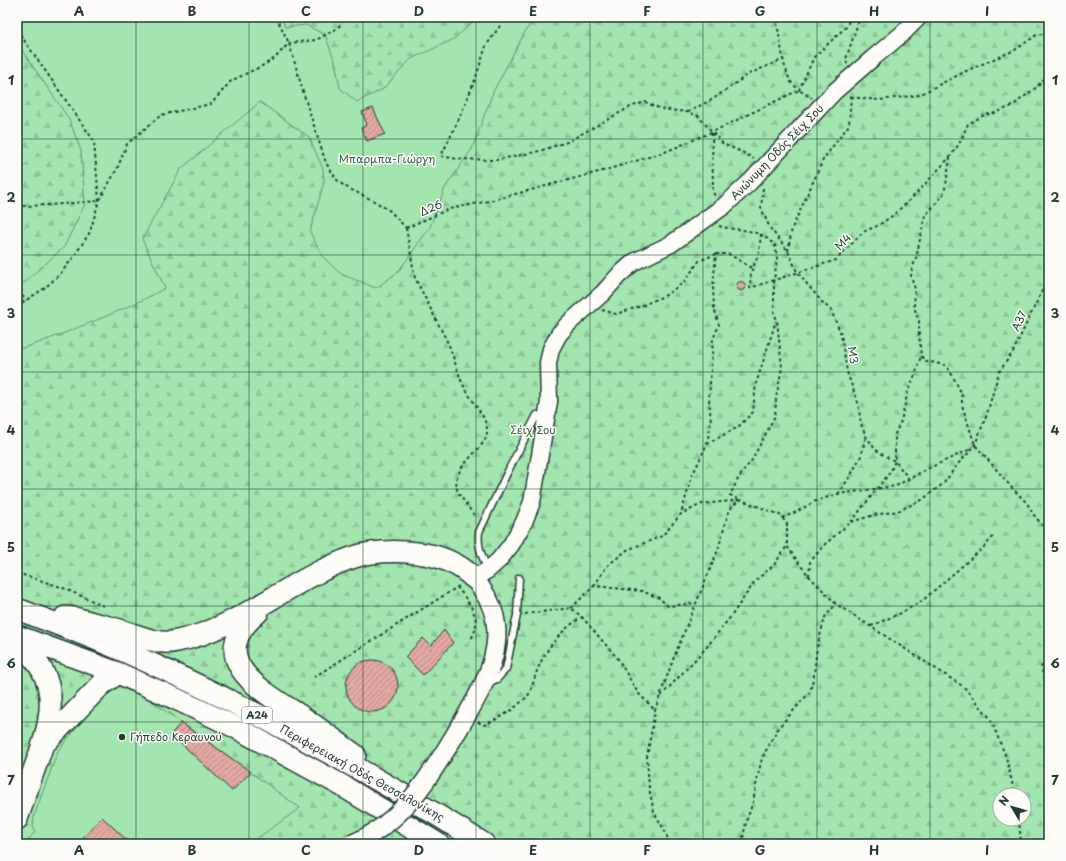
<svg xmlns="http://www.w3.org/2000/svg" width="1066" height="861" viewBox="0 0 1066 861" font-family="'Playpen Sans',sans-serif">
	<defs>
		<pattern id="forest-firs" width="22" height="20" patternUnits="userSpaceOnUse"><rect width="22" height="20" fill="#a3e5af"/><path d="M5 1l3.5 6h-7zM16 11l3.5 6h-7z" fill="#8cc597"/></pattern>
		<pattern id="building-hatch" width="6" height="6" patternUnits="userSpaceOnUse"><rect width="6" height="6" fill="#e3a9a2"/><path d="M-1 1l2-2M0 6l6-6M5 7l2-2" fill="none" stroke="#b78b85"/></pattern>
	</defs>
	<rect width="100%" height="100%" fill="#f8ebe6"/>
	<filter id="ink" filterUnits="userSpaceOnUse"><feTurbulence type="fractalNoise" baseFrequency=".025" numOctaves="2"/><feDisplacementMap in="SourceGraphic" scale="8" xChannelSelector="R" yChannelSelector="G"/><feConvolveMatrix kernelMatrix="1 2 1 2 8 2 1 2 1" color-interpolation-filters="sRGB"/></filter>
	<g filter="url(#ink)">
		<path fill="url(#forest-firs)" stroke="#619172" fill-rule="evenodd" d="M17,17H1049V844H17ZM1000,795H1024V819H1000Z"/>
		<path fill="#a3e5af" stroke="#619172" d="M17,17H281L285,27L306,25L325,35L335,62L340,88L357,102L383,89L411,59L454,39L478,17H536L526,30L493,92L472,149L445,188L430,227L398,272L376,288L341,274L323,257L310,232L324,182L323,169L309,137L260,102L181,169L142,239L165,288C139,303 112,314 84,325C62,334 40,343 17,350V286L25,282L64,247L85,204L81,151L69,119L17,43Z
			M117,685L146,697L300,808L249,844H25L35,832L33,826L34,816L58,751L106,691Z"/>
		<path fill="url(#building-hatch)" stroke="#1f3d34" d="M373,108L385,134L367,141L361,128L367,125L362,112Z
			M736.5 286a4.5 4.5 0 1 1 9 0a4.5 4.5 0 1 1-9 0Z
			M444,630L453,643L423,675L405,657L423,638L431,646Z
			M346 686a26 26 0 1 1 52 0a26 26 0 1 1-52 0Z
			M181,723L251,772L232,791L171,734Z
			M102,817L131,844H77Z"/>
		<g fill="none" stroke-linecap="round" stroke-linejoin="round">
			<defs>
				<path id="service" d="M487,568C482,556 477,546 479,532L509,469L537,415
					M487,683L497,679L506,669L517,615L519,578"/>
				<path id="tertiary" d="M474,578L488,570L499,560L511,545L524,522L532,502L549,402L548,363L551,349L559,334L569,323L603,293L619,275L634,262L671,244L724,206L750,182L834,92L873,58L902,34L919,17"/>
				<path id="secondary" d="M458,730C480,692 511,646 489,601C485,593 479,585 474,578"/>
				<path id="trunk" d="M17,609C52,622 87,635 121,650C247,705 368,771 484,844
					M258,612C201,660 264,692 302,717C320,729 337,742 355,755
					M65,617C72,617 79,619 86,621C100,625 115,628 129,633C144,638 161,645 177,641C229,631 275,593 323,570C338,563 355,555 372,553C386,551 402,551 417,553C438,555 458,563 474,578
					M17,636L118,673L174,698L235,727L341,785L438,844
					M17,643C69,680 49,729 31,778C26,792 22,805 17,819
					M45,743L102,684L118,673"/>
			</defs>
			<use href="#service" stroke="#1f3d34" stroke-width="9"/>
			<use href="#tertiary" stroke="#1f3d34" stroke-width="19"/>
			<use href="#secondary" stroke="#1f3d34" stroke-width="21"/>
			<use href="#trunk" stroke="#1f3d34" stroke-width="24"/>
			<path stroke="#1f3d34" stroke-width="2" stroke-dasharray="3 3" stroke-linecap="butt" d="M276,17L289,43L304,95L326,163L337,180L344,186L376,202L390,211L406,228
				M508,17L504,20L486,46L475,80L458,121L441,156L457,159L496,160L536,152L567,142L630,107L645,102L661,109L687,112L698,116L723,144L742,152L754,159
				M776,17L784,64L790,81L799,90L814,57L846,27L851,17
				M17,30L94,141L99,201L90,232L73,258L60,274L45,288L17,306
				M847,64L846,59L860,17
				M851,97L879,100L919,95L966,71L1015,50L1038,34L1049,35
				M688,112L713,99L749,74L783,59
				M712,133L713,192L715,196
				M950,157L946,185L943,195L925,216L916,258L912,269L911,276L915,289L914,307L919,321V334L921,356L926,361L945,365L950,371L962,394V405L975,445L990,462L1011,487L1027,503L1033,514L1049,533
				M763,188L761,208L770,228L788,251L797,272L822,302L831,310L841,334L847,372L858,403L861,424L866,436L875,449L885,456L895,461L909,479
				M17,204L22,206L49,205L99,201L117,169L127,144L161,115L211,104L231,81L262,66L275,58L289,43L316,40L338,28L345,17
				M719,226C732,230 747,229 759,234C765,236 770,241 775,245L777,259L774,280V312L777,320L782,368L776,398L775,416L752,460L739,477L730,495L741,500
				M406,228L449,209L489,201L606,170L665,152L712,132L799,90L812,98
				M406,228L415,278L449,345L462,383L469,395L484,418L487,428V436L483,443L461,468L457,477L456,487L459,494L476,518
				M761,234L759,253L751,273L750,288L774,280L781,278L836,260L863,232L879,225L892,216L912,198L950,157L959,144L968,124L984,115L995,113L1012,106L1037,87L1049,73
				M788,251L792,228L824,158L849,125L851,95
				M716,254H729L753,269
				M17,292L27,300
				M602,310L616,314L641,306L666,295L684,282L699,261L716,254L713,287L714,308L719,325L713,339L709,399L711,422L707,444L692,476L681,514
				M707,444L738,427L753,412L756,384L776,321
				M838,494L851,475L861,456L866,436
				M782,518L794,513L816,501L838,494L896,486L927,469L973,448
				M851,522L891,471L895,461V434L901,421L908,391L915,375L921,356
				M17,573L61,587L106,607
				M809,576L810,562L824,545L851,522L874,515L898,511L922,500L944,483L957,465L974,447L986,417L999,372L1013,352L1049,276
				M594,586L607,566L627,550L662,536L681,514L702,504L740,500
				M457,587C467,600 481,616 474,633C473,636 471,639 470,641
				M571,608L594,586L642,591L659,598L668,606L697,603
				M525,614L571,608L582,617L618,659L638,693L655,710
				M871,626L901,613L922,601L983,548L993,537
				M1049,655L1044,662L1041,668L1047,683L1049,692
				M314,677L459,586
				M661,696L706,648L732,615L756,580L774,565L787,546
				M478,722L484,725C498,719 509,713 520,703C522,701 525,699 527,697C532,691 534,678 537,671C545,649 562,629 582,617
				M1019,819L1021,844
				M669,844L666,833L654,812L649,788L647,757L655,710L674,657L718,550L728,514L733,505L741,500L780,515L787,524V546L798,562L809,576L836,604L964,687L990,718L1006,757L1015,795
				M742,844L746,822L753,802L757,780L762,758L778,728L810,692L814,675L817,647L825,617L836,604"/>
			<use href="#service" stroke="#fdfcf7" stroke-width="6"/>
			<use href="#tertiary" stroke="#fdfcf7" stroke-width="16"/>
			<use href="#secondary" stroke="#fdfcf7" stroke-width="18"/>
			<use href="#trunk" stroke="#fdfcf7" stroke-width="21"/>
			<defs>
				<path id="secondary-bridge" d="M352,844C403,823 431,775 458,730"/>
			</defs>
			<use href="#secondary-bridge" stroke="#1f3d34" stroke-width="21" stroke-linecap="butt"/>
			<use href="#secondary-bridge" stroke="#fdfcf7" stroke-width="18"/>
		</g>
	</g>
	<path fill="none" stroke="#1f3d34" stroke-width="1" stroke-opacity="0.55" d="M136,17V844M249,17V844M363,17V844M476,17V844M590,17V844M703,17V844M817,17V844M930,17V844M17,139H1049M17,255H1049M17,372H1049M17,489H1049M17,606H1049M17,722H1049"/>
	<circle fill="#1f3d34" stroke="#fdfcf7" stroke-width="1.5" cx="122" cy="737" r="4"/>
	<g text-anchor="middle" stroke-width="3" stroke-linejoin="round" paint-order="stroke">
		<rect fill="#fdfcf7" stroke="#62766e" stroke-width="1" x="242" y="707" width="30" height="16" rx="3"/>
		<g font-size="10" font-weight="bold" fill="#1f3d34">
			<text x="257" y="719">Α24</text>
		</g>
		<g font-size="11" fill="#1f3d34" stroke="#fdfcf7">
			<text transform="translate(777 152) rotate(-46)" y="4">Ανώνυμη Οδός Σέιχ Σου</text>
			<text transform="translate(431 208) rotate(-23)" y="4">Δ26</text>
			<text transform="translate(843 242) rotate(-46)" y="4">M4</text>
			<text transform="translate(1019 321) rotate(-65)" y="4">Α37</text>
			<text transform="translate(853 355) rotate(81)" y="4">M3</text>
			<text transform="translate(362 773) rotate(29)" y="4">Περιφερειακή Οδός Θεσσαλονίκης</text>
		</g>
		<g font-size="11" fill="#395f4d" stroke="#fdfcf7">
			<text x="387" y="163">Μπαρμπα-Γιώργη</text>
			<text x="533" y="434">Σέιχ Σου</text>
		</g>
		<g font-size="11" fill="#1f3d34" stroke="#fdfcf7" text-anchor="start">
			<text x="130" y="741">Γήπεδο Κεραυνού</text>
		</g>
	</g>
	<rect width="1066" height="861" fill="none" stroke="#fdfcf7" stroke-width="44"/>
	<g transform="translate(1012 807) rotate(308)"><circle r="19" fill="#fdfcf7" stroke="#a4b0a9"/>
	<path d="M0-3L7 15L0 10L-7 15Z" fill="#1f3d34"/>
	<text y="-6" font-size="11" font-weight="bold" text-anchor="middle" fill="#1f3d34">N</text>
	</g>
	<rect x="22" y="22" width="1022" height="817" fill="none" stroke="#1f3d34" stroke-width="1.5"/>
	<g font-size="13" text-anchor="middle" font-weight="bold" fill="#1f3d34">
		<text x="79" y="16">A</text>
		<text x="192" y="16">B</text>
		<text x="306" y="16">C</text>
		<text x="419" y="16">D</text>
		<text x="533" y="16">E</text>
		<text x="647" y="16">F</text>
		<text x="760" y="16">G</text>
		<text x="874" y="16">H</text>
		<text x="987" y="16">I</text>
		<text x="11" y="85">1</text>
		<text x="1055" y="85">1</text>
		<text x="11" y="202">2</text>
		<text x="1055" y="202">2</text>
		<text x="11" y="318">3</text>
		<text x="1055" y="318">3</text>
		<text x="11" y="435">4</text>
		<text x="1055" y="435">4</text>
		<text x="11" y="552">5</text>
		<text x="1055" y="552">5</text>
		<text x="11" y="668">6</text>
		<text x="1055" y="668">6</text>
		<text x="11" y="785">7</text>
		<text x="1055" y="785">7</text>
		<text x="79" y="855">A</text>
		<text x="192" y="855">B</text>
		<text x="306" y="855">C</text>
		<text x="419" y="855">D</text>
		<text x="533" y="855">E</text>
		<text x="647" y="855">F</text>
		<text x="760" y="855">G</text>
		<text x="874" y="855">H</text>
		<text x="987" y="855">I</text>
	</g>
</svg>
